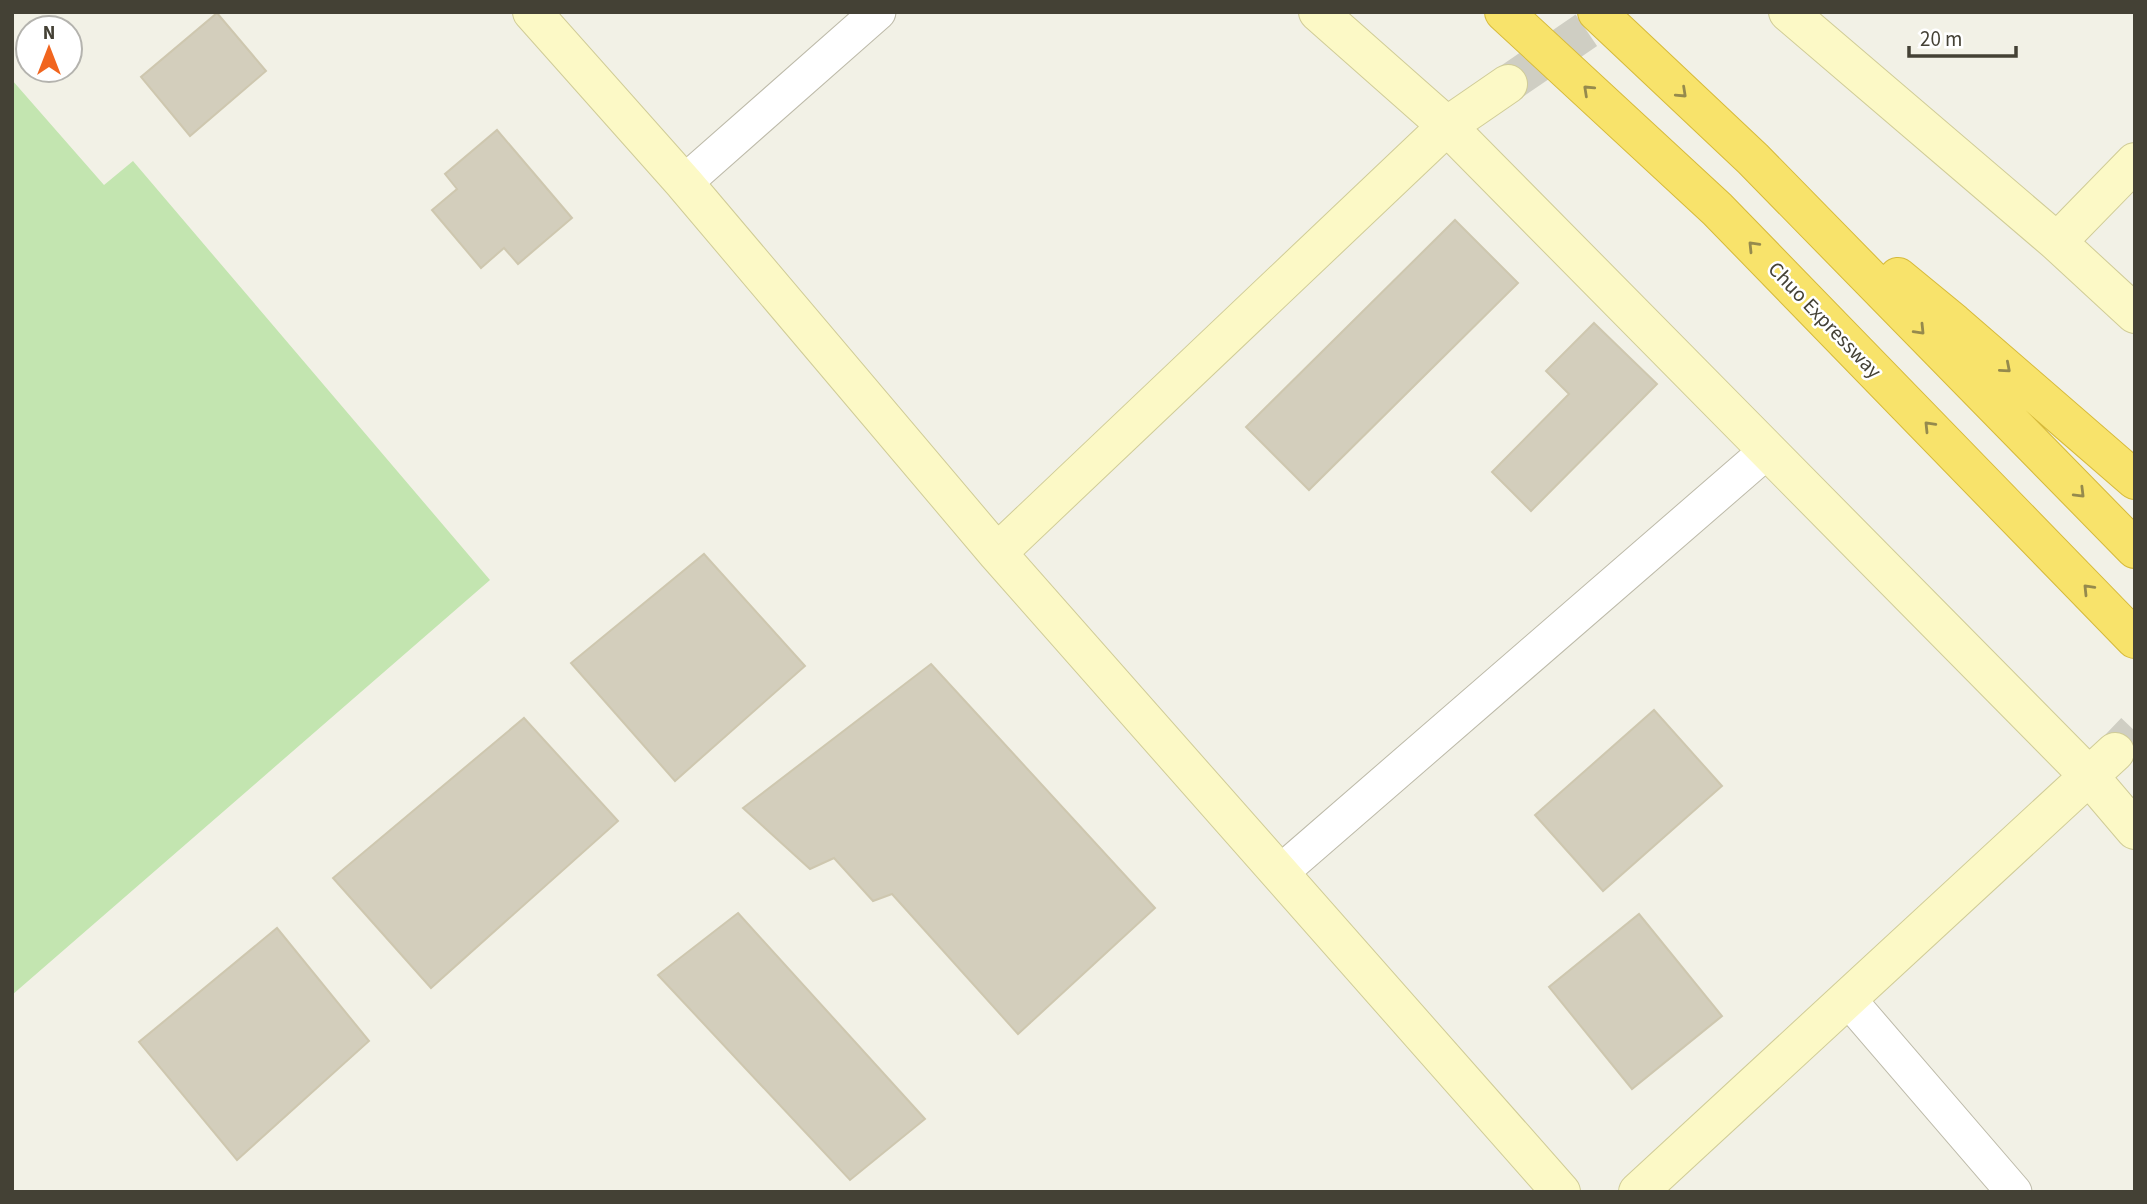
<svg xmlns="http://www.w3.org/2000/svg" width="2147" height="1204" viewBox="0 0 2147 1204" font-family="'Source Sans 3',sans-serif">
	<rect width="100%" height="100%" fill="#f2f1e6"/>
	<path fill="#c3e5b0" d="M12,80L104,185L133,161L490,580L12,995Z"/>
	<path fill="#d3cebc" stroke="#cec7af" stroke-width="2" d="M217,13L266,71L190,136L141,77Z
		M497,130L572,218L518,264L504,248L481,268L432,210L457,189L445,174Z
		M1455,220L1518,283L1309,490L1246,427Z
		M1594,323L1657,384L1531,511L1492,472L1569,394L1546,371Z
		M704,554L805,666L675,781L571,663Z
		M931,664L1155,908L1018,1034L892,894L873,901L834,858L810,869L743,808Z
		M1654,710L1722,786L1603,891L1535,815Z
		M524,718L618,821L431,988L333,878Z
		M738,913L925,1119L850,1180L658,975Z
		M1639,914L1722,1016L1632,1089L1549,987Z
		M277,928L369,1041L237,1160L139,1042Z"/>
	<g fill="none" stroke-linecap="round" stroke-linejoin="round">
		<path stroke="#cfcec3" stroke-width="38" stroke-dasharray="38 19" stroke-linecap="butt" d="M1508,84L1613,12
			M2115,752L2135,731"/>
		<defs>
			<path id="street" d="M684,183L878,12
				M1281,872L1768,450
				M1847,998L2014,1192"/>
			<path id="secondary" d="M532,12L684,183L997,553L1561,1192
				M1318,12L1447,126L2089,776L2135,830
				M1788,12L2057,242L2135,314
				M2057,242L2135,162
				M997,553L1447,126L1508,84
				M1638,1192L2115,752"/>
			<path id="highway" d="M1504,12L1717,209L2135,639
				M1597,12L1753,159L2135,549
				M1898,277L1954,323L2135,480"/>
		</defs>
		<use href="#street" stroke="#bdbaa9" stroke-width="37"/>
		<use href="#secondary" stroke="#d0cc97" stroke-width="40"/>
		<use href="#highway" stroke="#d6ba3b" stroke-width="40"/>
		<use href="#street" stroke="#fff" stroke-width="35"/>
		<use href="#secondary" stroke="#fcf9c6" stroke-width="38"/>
		<use href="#highway" stroke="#f8e36b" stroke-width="38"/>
	</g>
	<defs><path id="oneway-chevron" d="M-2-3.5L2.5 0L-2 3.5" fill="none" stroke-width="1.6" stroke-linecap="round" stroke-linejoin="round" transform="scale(1.75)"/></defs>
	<g stroke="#958a4d">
		<use href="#oneway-chevron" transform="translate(1588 90) rotate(-137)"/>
		<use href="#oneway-chevron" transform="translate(1682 93) rotate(43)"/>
		<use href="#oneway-chevron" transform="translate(1753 246) rotate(-134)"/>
		<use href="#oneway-chevron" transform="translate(1920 330) rotate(46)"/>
		<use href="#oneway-chevron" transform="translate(2006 368) rotate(41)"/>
		<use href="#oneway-chevron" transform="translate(1929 426) rotate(-134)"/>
		<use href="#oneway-chevron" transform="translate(2080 493) rotate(45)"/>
		<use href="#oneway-chevron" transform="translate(2088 589) rotate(-134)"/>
	</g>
	<g text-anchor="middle" stroke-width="5" stroke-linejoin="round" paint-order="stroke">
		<g font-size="21" fill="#444135" stroke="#fff">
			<text transform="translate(1825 320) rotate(46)" y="7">Chuo Expressway</text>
		</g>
	</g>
	<rect width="2147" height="1204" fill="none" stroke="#444135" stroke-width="28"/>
	<g transform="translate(49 49)"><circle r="33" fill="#ffffff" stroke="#b4b3ae" stroke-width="2"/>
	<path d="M0-5L12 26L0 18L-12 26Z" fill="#f1651e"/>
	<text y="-10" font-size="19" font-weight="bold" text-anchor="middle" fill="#444135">N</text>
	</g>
	<path d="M1909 46v10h107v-10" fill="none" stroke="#444135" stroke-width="3.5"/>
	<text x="1920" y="46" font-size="21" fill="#444135" stroke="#ffffff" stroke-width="5" paint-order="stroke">20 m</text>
</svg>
